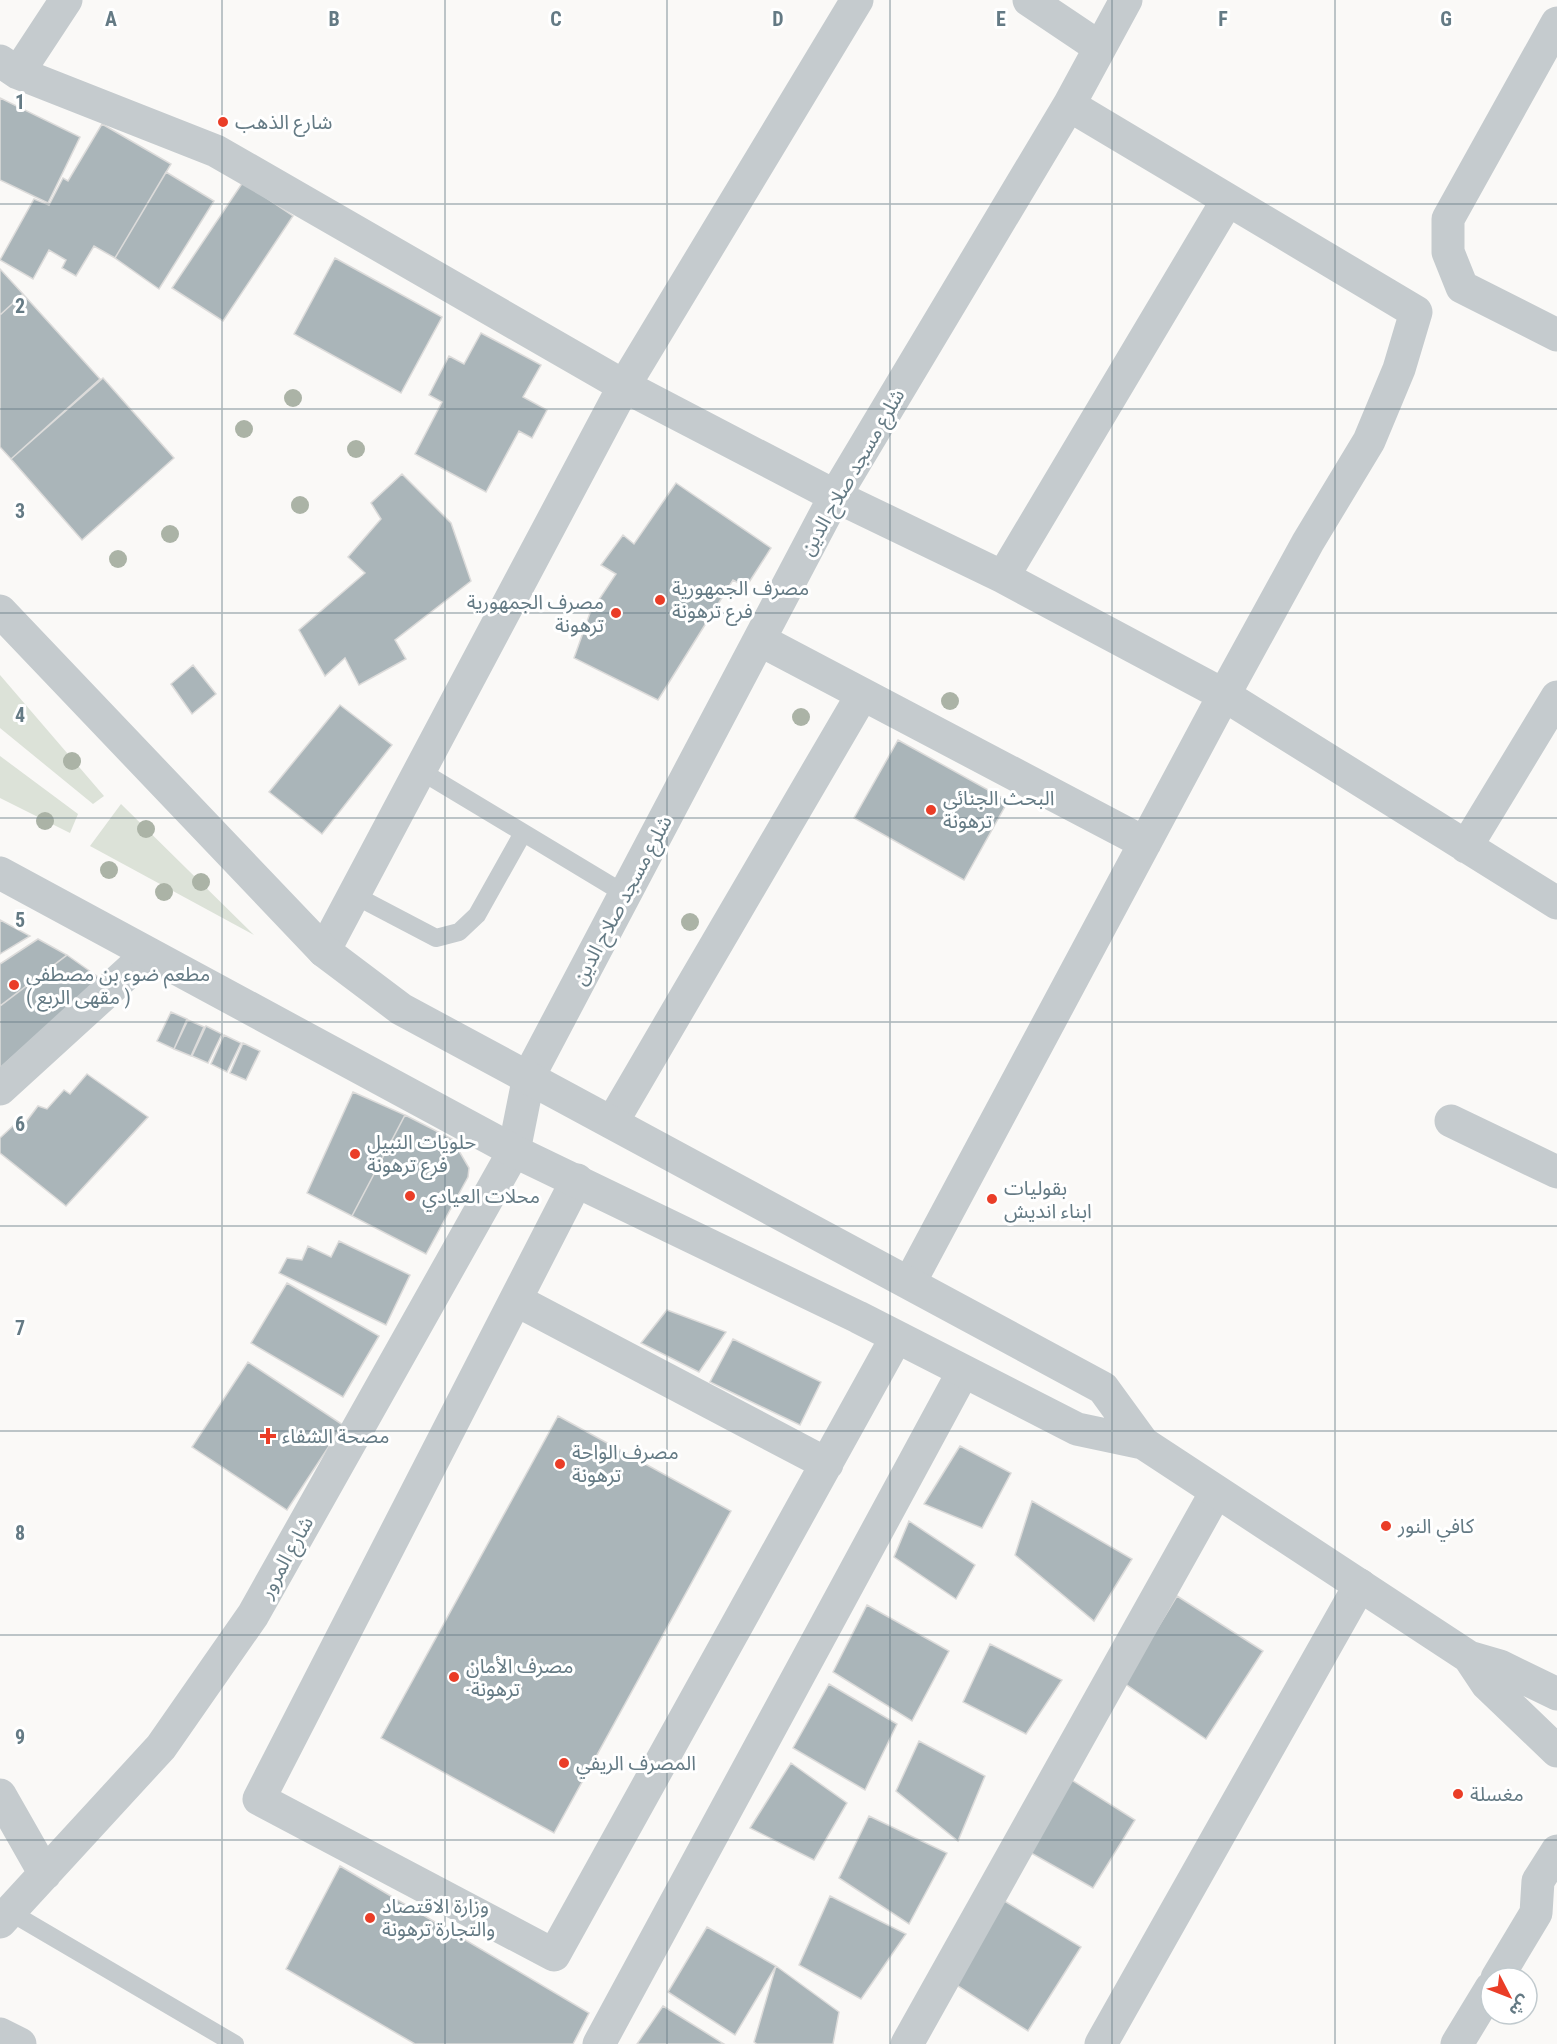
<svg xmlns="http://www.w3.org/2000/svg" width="1557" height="2044" viewBox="0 0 1557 2044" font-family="'Roboto Condensed','Noto Sans Arabic',sans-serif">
	<rect width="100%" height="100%" fill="#faf9f7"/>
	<path fill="#dce2d8" d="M0,675L104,796L93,804L0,728Z
		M0,756L78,814L70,833L0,798Z
		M121,804L254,935L90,846Z"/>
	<path fill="#aab5b9" stroke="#dcdbda" stroke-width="1.5" d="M0,98L80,137L48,203L0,180Z
		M102,124L171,164L115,258L94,246L76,276L62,268L66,260L49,250L33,279L0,260L34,199L49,205L63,178L68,181Z
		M166,172L214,201L159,289L115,258Z
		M243,182L293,216L223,321L172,288Z
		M335,258L442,317L401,393L294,334Z
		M0,269L23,294L0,315Z
		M23,294L100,379L11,459L0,447V315Z
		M481,333L541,365L523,397L547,410L532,438L519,431L486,492L415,454L442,402L429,395L449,356L464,364Z
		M103,378L174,458L82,540L11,459Z
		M402,474L451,523L471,581L395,640L406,659L359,685L345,658L325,676L299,630L365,573L348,557L381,519L371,503Z
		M676,483L771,548L746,587L733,580L658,700L574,658L590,613L616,574L601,565L623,535L634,544Z
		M193,665L216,694L192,714L171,684Z
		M340,705L392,745L322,834L269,792Z
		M898,740L1008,801L964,880L854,818Z
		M0,920L30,936L0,954Z
		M38,939L67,955L0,1006V964Z
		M67,955L101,979L0,1068V1006Z
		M171,1012L187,1019L174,1049L157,1041Z
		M188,1020L204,1027L191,1056L174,1049Z
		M206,1026L222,1034L208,1063L192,1056Z
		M224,1035L241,1043L227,1072L211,1064Z
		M243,1043L260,1051L246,1080L230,1073Z
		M87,1074L148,1117L66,1206L0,1153V1138L14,1125L20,1130L38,1106L47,1109L64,1090L70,1094Z
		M353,1092L405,1115L352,1216L307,1193Z
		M405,1115L452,1139L469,1168L468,1177L426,1254L352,1216Z
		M339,1241L410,1275L386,1325L279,1273L287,1258L302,1260L308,1246L331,1257Z
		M287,1283L379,1336L343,1397L251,1343Z
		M667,1310L726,1332L699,1372L641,1343Z
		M733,1339L821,1382L800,1425L710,1382Z
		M248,1362L343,1425L287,1510L192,1447Z
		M558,1416L731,1511L554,1833L381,1738Z
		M960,1446L1011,1473L982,1528L924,1504Z
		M1032,1501L1132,1559L1094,1621L1015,1555Z
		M909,1521L975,1565L956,1599L894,1557Z
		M1177,1596L1263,1651L1206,1739L1124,1683Z
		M867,1605L949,1651L912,1721L833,1672Z
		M990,1644L1062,1680L1026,1734L963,1702Z
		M829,1684L897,1724L865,1790L793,1748Z
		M919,1741L985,1776L958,1841L896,1791Z
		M791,1763L847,1803L814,1860L750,1828Z
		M1059,1772L1135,1820L1093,1888L1024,1849Z
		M869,1816L947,1853L909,1924L839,1878Z
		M340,1866L589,2013L573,2044H415L286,1969Z
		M991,1893L1081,1947L1028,2031L944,1977Z
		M830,1896L906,1934L861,1999L799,1965Z
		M707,1927L776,1966L735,2035L668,1992Z
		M776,1966L839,2012L833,2044H757L754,2042Z
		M663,2006L724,2044H637Z"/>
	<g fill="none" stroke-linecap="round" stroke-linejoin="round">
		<path stroke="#c5cbce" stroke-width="18" d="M419,770L625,894
			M354,895L436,938L459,932L477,915L523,833
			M10,1912L235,2044"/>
		<path stroke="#c5cbce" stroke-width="33" d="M1029,0L1099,47
			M1557,23L1448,219V252L1462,287L1557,335
			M0,61L18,73L216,151L624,386L835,496L1003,577L1227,201
			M18,73L66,0
			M1003,577L1224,695L1557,903
			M760,640L1145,843
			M1466,847L1557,697
			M324,951L624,386L857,0
			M0,1089L147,955
			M613,1121L862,695
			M1451,1121L1557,1172
			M577,1180L259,1799L554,1955L896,1338
			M910,1282L1224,695L1308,542L1369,441L1399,369L1416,312L1069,105
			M516,1300L827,1464
			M0,1795L45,1874
			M0,1922L161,1747L253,1615L514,1151L529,1076L835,496L1069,105L1126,0
			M1497,1978L1536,1913L1538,1881L1557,1851
			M0,2034L20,2044
			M599,2044L963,1372
			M907,2044L1216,1492
			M1101,2044L1360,1585
			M1457,2044L1491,1988"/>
		<path stroke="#c5cbce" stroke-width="33" d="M0,611L324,951L401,1009L1103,1388L1143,1443L1469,1657L1500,1666L1557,1694
			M0,873L514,1151L858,1317L1077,1429L1143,1443
			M1469,1657L1487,1684L1557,1751"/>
	</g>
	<g fill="#abb3a6">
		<circle cx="293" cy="398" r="9"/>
		<circle cx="244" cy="429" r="9"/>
		<circle cx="356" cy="449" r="9"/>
		<circle cx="300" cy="505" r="9"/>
		<circle cx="170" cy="534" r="9"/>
		<circle cx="118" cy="559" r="9"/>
		<circle cx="950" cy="701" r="9"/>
		<circle cx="801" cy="717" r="9"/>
		<circle cx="72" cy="761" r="9"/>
		<circle cx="45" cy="821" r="9"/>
		<circle cx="146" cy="829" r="9"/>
		<circle cx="109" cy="870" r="9"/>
		<circle cx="201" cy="882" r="9"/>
		<circle cx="164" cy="892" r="9"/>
		<circle cx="690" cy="922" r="9"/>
	</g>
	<path fill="none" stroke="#647a84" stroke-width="1.5" stroke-opacity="0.55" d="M222,0V2044M445,0V2044M667,0V2044M890,0V2044M1112,0V2044M1335,0V2044M0,204H1557M0,409H1557M0,613H1557M0,818H1557M0,1022H1557M0,1226H1557M0,1431H1557M0,1635H1557M0,1840H1557"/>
	<g fill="#ea3d27" stroke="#fff" stroke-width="2">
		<circle cx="223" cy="122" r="6"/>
		<circle cx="660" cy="600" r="6"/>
		<circle cx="616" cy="613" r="6"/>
		<circle cx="931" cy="810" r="6"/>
		<circle cx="14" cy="985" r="6"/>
		<circle cx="355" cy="1154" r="6"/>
		<circle cx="410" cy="1196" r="6"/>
		<circle cx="992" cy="1199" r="6"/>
		<path d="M265 1427h6v6h6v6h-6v6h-6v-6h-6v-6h6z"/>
		<circle cx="560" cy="1464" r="6"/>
		<circle cx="1386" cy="1526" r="6"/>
		<circle cx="454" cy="1677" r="6"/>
		<circle cx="564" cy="1763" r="6"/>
		<circle cx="1458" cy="1794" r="6"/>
		<circle cx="370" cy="1918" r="6"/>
	</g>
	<g text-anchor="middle" stroke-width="6" stroke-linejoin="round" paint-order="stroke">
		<g font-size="20" fill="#647a84" stroke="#fff" text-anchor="start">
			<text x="235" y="129">شارع الذهب</text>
			<text x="672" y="595">مصرف الجمهورية<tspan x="672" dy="23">فرع ترهونة</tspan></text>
			<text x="604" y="609" text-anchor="end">مصرف الجمهورية<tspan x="604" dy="23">ترهونة</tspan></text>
			<text x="943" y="805">البحث الجنائي<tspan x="943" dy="23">ترهونة</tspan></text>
			<text x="26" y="981">مطعم ضوء بن مصطفى<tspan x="26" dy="23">( مقهى الربع )</tspan></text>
			<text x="367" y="1149">حلويات النبيل<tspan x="367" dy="23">فرع ترهونة</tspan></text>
			<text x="1004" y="1195">بقوليات<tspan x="1004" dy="23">ابناء انديش</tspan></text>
			<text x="422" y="1203">محلات العيادي</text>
			<text x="282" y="1443">مصحة الشفاء</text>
			<text x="572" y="1459">مصرف الواحة<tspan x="572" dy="23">ترهونة</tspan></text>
			<text x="1398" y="1533">كافي النور</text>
			<text x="466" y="1673">مصرف الأمان<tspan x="466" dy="23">-ترهونة</tspan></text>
			<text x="576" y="1770">المصرف الريفي</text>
			<text x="1470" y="1801">مغسلة</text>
			<text x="382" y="1913">وزارة الاقتصاد<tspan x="382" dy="23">والتجارة ترهونة</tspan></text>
		</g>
		<g font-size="20" fill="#647a84" stroke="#fff">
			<text transform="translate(852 472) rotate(-60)" y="7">شلرع مسجد صلاح الدين</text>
			<text transform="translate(622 900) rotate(-62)" y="7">شلرع مسجد صلاح الدين</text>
			<text transform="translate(286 1557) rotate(-61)" y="7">شارع المرور</text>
		</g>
	</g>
	<g font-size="20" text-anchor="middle" font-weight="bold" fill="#647a84" stroke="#fff" stroke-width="6" stroke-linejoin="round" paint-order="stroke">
		<text x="111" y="26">A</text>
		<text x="334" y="26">B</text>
		<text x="556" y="26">C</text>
		<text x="778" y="26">D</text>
		<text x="1001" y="26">E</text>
		<text x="1223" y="26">F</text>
		<text x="1446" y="26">G</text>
		<text x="20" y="109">1</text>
		<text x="20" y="313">2</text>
		<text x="20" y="518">3</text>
		<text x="20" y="722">4</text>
		<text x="20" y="927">5</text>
		<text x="20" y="1131">6</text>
		<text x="20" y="1335">7</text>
		<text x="20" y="1540">8</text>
		<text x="20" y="1744">9</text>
	</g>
	<g transform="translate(1509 1996) rotate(132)"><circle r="28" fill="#ffffff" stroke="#c1cace" stroke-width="1.5"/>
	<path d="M0-4.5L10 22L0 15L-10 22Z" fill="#ea3d27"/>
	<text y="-9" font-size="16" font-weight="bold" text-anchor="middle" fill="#647a84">ش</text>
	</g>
</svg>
